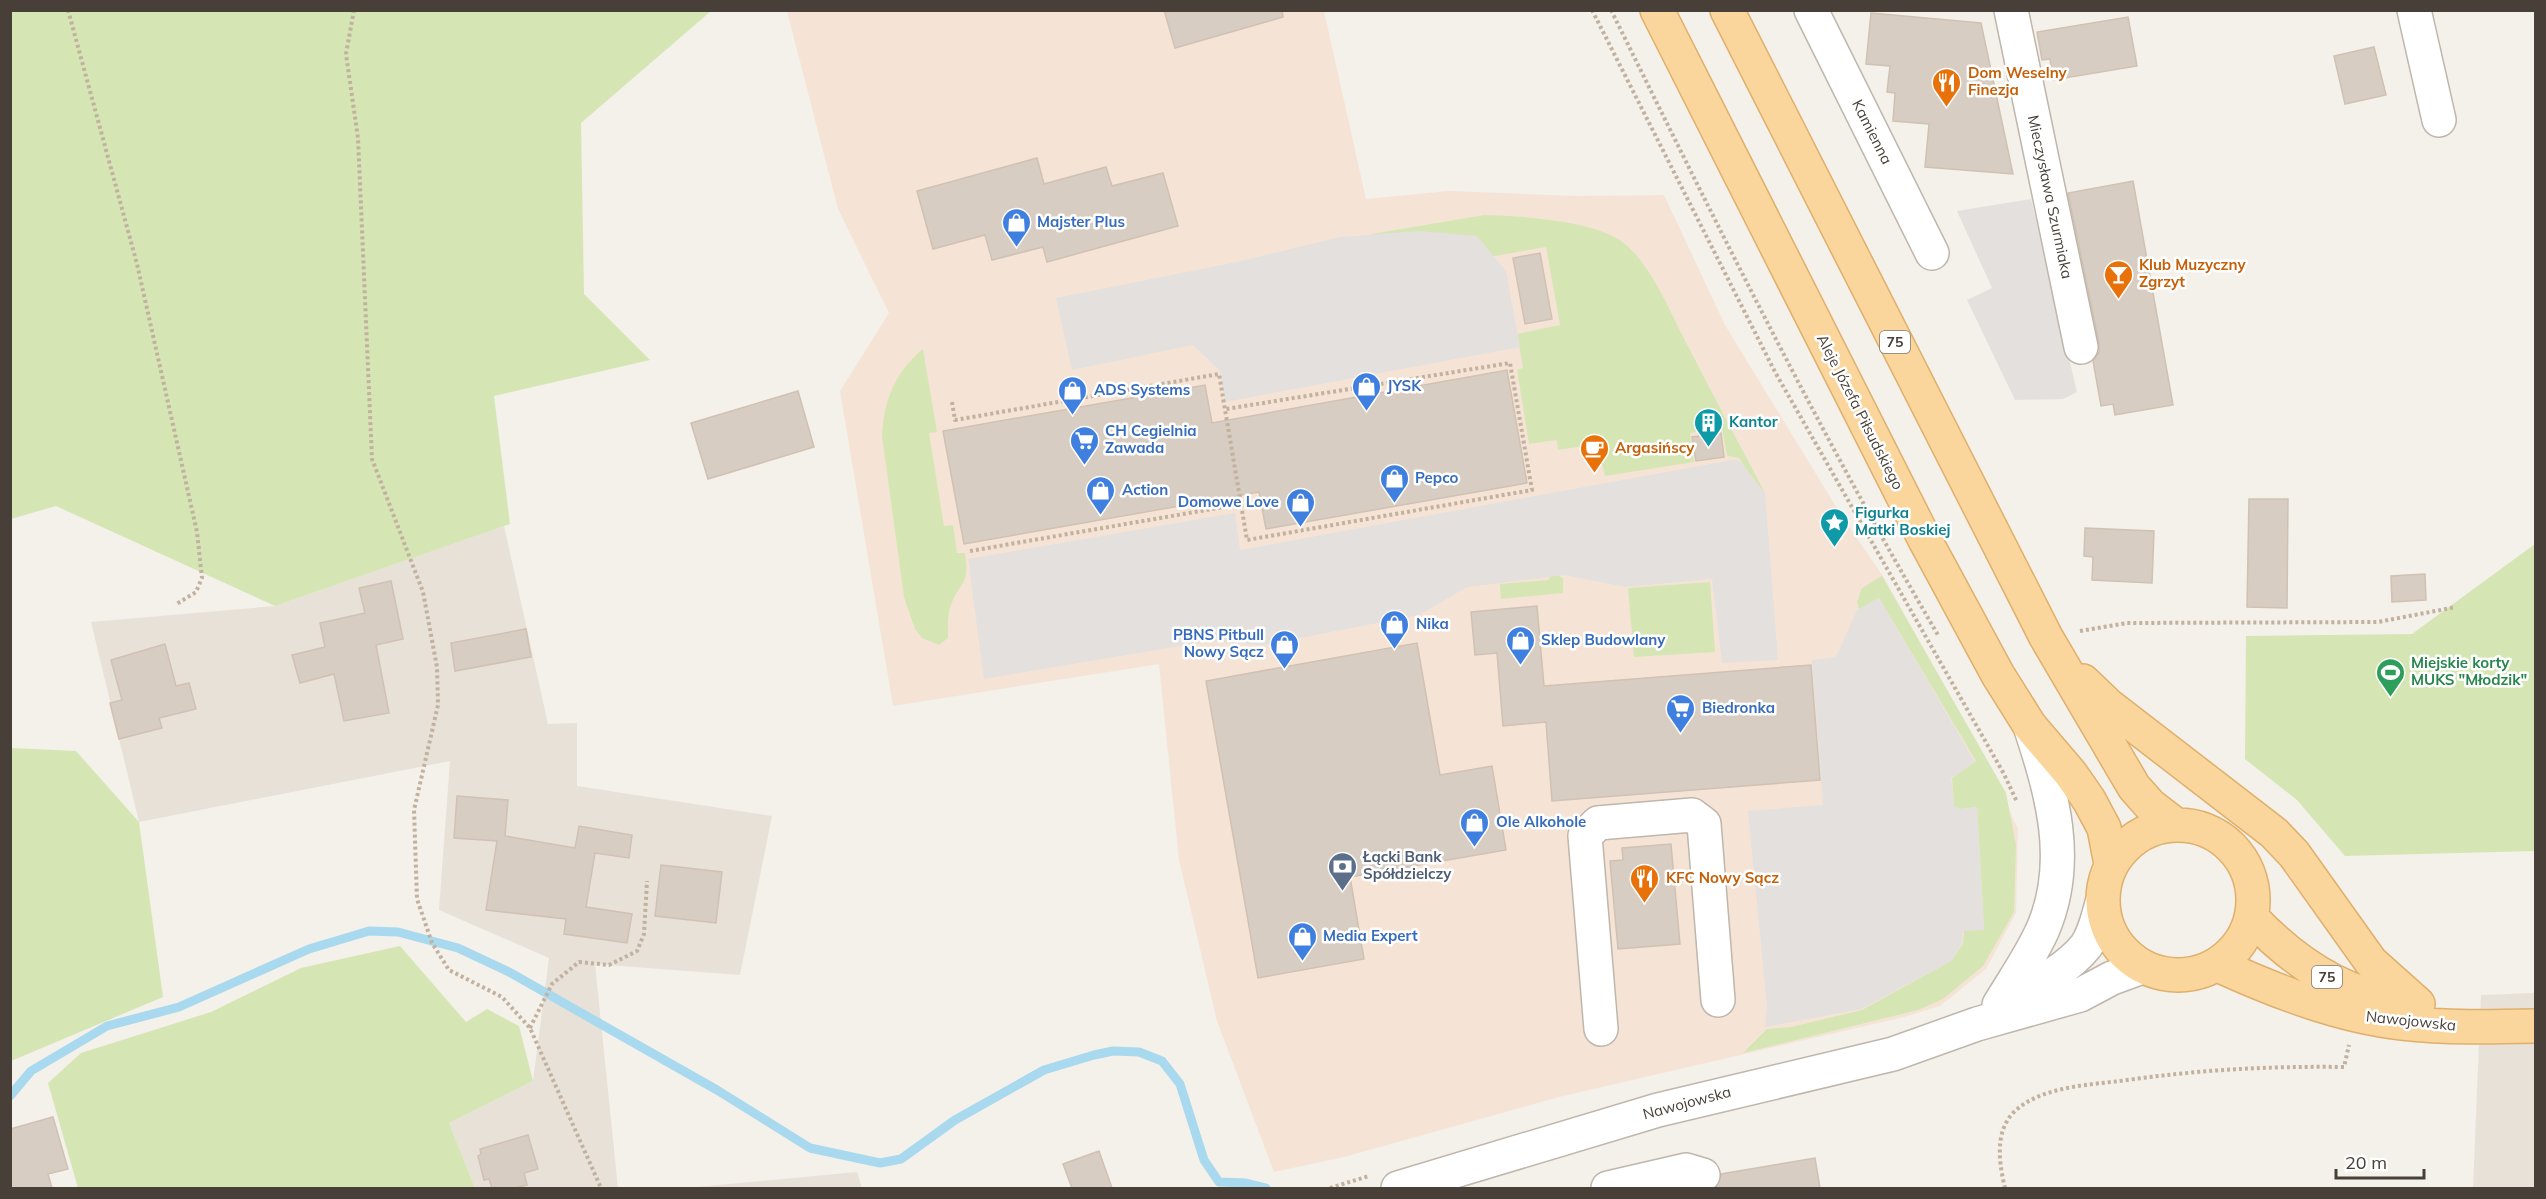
<svg xmlns="http://www.w3.org/2000/svg" width="2546" height="1199" viewBox="0 0 2546 1199" font-family="Mulish,sans-serif">
	<rect width="100%" height="100%" fill="#f4f0ea"/>
	<path fill="#e8e1d8" d="M504,526L548,724L577,723V786L772,816L740,975L595,964L618,1188H475L449,1123L533,1081L549,958L439,910L450,761L139,822L91,622L275,606Z
		M2535,993V1188H2473L2481,995Z
		M857,1172L862,1188H686Z"/>
	<path fill="#f5e4d6" d="M787,11H1324L1366,199L1449,191L1577,196L1664,195L1725,325L1843,518L1883,576L1984,756L2018,829L2016,913L1986,969L1940,1006L1904,1017L1559,1097L1344,1157L1274,1172L1217,1021L1179,860L1159,664L893,706L840,391L889,313L838,209Z"/>
	<path fill="#d5e6b4" d="M16,10L711,11L581,123L584,294L650,360L494,396L510,524L275,606L56,506L11,519L10,12Z
		M1484,215C1519,216 1588,220 1618,239C1650,259 1671,315 1689,348C1713,395 1738,442 1763,489L1765,500L1739,458L1727,456L1722,429L1690,433L1694,462L1605,476L1597,444L1558,450L1557,440L1529,444L1517,370L1523,368L1517,334L1560,325L1546,247L1455,263L1376,255L1372,234Z
		M923,349L937,432L929,433L944,526L953,525L957,553H965C970,586 961,579 951,605C947,615 948,627 948,638L939,645L922,638L915,629L904,597L882,436C884,400 895,372 923,349Z
		M2535,544V851L2345,856L2297,800L2245,759L2246,636L2412,634Z
		M1553,573L1563,578V593L1501,599L1500,584L1548,580Z
		M1882,576L2006,793L2016,845L2014,912L1983,966L1943,999L1918,1010L1743,1053L1767,1029L1791,1027L1862,1010L1951,961L1963,944L1964,931L1984,929L1977,807L1960,809L1954,806L1952,778L1976,761L1879,598L1859,609L1857,602L1862,588Z
		M1710,582L1715,652L1634,657L1628,588Z
		M11,748L76,751L139,822L163,997L11,1061Z
		M400,946L466,1022L487,1009L519,1026L533,1081L449,1123L475,1188H78L48,1083L81,1053L211,1012L301,968Z"/>
	<path fill="#e3e0de" d="M2031,199L2077,392L2063,399L2015,400L1967,300L1992,288L1957,211Z
		M1419,231L1477,236L1506,271L1520,347L1225,402L1220,371L1193,345L1072,370L1056,298L1237,262L1340,237Z
		M1738,459L1765,493L1778,660L1722,663L1712,579L1626,587L1564,575L1467,587L1419,615L1264,645L1209,641L984,679L968,559L1235,513L1240,550Z
		M1879,598L1975,762L1951,778L1954,806L1960,809L1977,807L1984,930L1963,931L1962,944L1951,961L1861,1009L1765,1027L1767,1006L1748,811L1823,805L1812,660L1836,657L1857,610Z"/>
	<g fill="none" stroke-linecap="round" stroke-linejoin="round">
		<path stroke="#a9d9ee" stroke-width="9" d="M10,1096L31,1071L107,1026L179,1007L309,949L369,931L398,932L458,948L509,972L717,1090L810,1148L880,1163L901,1159L955,1120L1044,1070L1094,1055L1113,1051L1139,1052L1162,1061L1180,1084L1204,1160L1219,1182L1246,1183L1266,1188"/>
	</g>
	<path fill="#d8cdc2" stroke="#d0c1b3" stroke-width="1.5" d="M1164,10H1282L1283,17L1175,48Z
		M1871,13L1981,23L2013,174L1925,167L1929,124L1893,121L1895,93L1887,92L1890,66L1866,64Z
		M2128,17L2137,66L2053,80L2050,59L2042,60L2037,32Z
		M2374,47L2386,95L2345,104L2334,56Z
		M1037,158L1044,184L1106,167L1112,186L1163,173L1178,226L1047,262L1043,247L992,260L985,235L933,249L917,191Z
		M2133,181L2173,405L2115,415L2113,404L2101,406L2093,361L2099,352V343L2068,193Z
		M1540,253L1552,319L1525,324L1513,258Z
		M1507,370L1527,483L1266,529L1259,492L964,544L943,431L1205,385L1212,423Z
		M798,391L814,447L708,479L691,423Z
		M1721,433L1724,457L1696,461L1692,437Z
		M2249,499H2288L2287,608L2247,607Z
		M2085,528L2154,531L2152,583L2092,580L2093,557L2084,556Z
		M2425,574L2426,600L2392,602L2391,576Z
		M391,581L403,639L376,645L389,713L344,721L334,674L300,683L292,655L325,647L320,623L365,613L359,588Z
		M1537,606L1544,686L1811,665L1820,780L1552,801L1546,722L1503,726L1497,653L1475,655L1471,612Z
		M526,629L531,657L455,671L451,643Z
		M1417,643L1440,775L1492,766L1506,850L1350,877L1364,959L1258,978L1206,681Z
		M165,644L176,686L189,683L196,709L159,718L162,728L119,739L110,703L122,700L111,660Z
		M457,796L508,800L505,836L575,848L579,826L632,835L629,858L595,853L586,907L632,914L627,943L564,934L566,919L486,910L497,841L454,838Z
		M1671,844L1680,944L1618,949L1610,861L1623,860L1622,848Z
		M661,865L722,872L716,923L655,916Z
		M53,1117L68,1169L48,1174L52,1188H10V1129Z
		M528,1135L538,1169L524,1173L527,1185L515,1188H492L489,1179L484,1180L478,1156L481,1154L480,1149Z
		M1099,1151L1112,1188H1072L1063,1164Z
		M1815,1158L1820,1188H1716L1721,1174Z"/>
	<g fill="none" stroke-linecap="round" stroke-linejoin="round">
		<defs>
			<path id="minor" d="M1811,10L1932,253
				M2011,10L2081,347
				M2414,10L2439,120
				M2002,1004C2030,988 2065,972 2086,946C2095,933 2098,917 2102,903
				M1999,1005C2014,980 2031,956 2043,929C2072,861 2052,793 2030,726
				M1601,1029L1585,836L1598,823L1692,815L1704,824L1718,1000
				M1398,1188L1658,1110L1893,1054L1977,1024L2080,995L2112,978L2142,967
				M1608,1188L1686,1170L1703,1175"/>
			<path id="major" d="M1657,10L1925,540L1998,675L2030,726L2071,774L2089,800L2104,828L2111,864
				M1727,10L2046,637L2134,787L2150,805L2176,825
				M2083,681L2108,705L2274,833L2294,854L2371,962L2418,1004
				M2103 900a75 75 0 1 1 150 0a75 75 0 1 1-150 0Z
				M2252,918C2290,958 2338,993 2395,1001
				M2218,965C2275,991 2339,1016 2402,1023C2446,1028 2491,1027 2536,1026"/>
		</defs>
		<use href="#minor" stroke="#bfb6ac" stroke-width="36"/>
		<use href="#major" stroke="#dfb06c" stroke-width="36"/>
		<path stroke="#c1b19e" stroke-width="4" stroke-dasharray="3 3" stroke-linecap="butt" d="M68,10L137,264L197,532L202,578L196,592L175,605
			M354,10L346,54L358,138L372,459L423,592L437,667L438,705L414,810L417,899L432,943L449,970L502,997L530,1028L601,1188
			M1592,10L1775,372L2004,774L2017,802
			M1611,10C1715,221 1819,432 1938,635
			M952,402L955,420L1219,374L1241,504
			M970,551L1241,504L1247,540L1532,490L1510,363L1226,409
			M2080,631L2127,623L2378,622L2456,607
			M530,1028L552,984L579,962L609,965L637,951L644,934L647,881
			M1330,1188L1369,1176
			M2005,1188C1999,1163 1994,1131 2015,1111C2041,1087 2087,1085 2120,1081C2197,1070 2266,1066 2344,1067L2349,1045"/>
		<use href="#minor" stroke="#fff" stroke-width="33"/>
		<use href="#major" stroke="#fad59c" stroke-width="33"/>
	</g>
	<defs>
		<symbol id="restaurant-pin" viewBox="-11 -11 22 30"><path d="M0 17L-7.5 6A9.5 9.5 0 1 1 7.5 6Z" fill="#e8710a" stroke="#fff"/><path d="M-5-6h1v4h1v-4h1v4h1v-4h1v5L-1.5 .5V6h-2V.5L-5-1ZM5-6V6H3V1.5H1.5Q1.5-4 5-6Z" fill="#fff"/></symbol>
		<symbol id="shop-pin" viewBox="-11 -11 22 30"><path d="M0 17L-7.5 6A9.5 9.5 0 1 1 7.5 6Z" fill="#3f7fe0" stroke="#fff"/><path d="M-5-2.5h2.3a2.7 3.5 0 0 1 5.4 0H5L5.5 6h-11ZM-1.5-2.5h3a1.5 2.3 0 0 0-3 0Z" fill="#fff"/></symbol>
		<symbol id="bar-pin" viewBox="-11 -11 22 30"><path d="M0 17L-7.5 6A9.5 9.5 0 1 1 7.5 6Z" fill="#e8710a" stroke="#fff"/><path d="M-6-5H6L.8 .8V4.5H3.5V6h-7V4.5H-.8V.8Z" fill="#fff"/></symbol>
		<symbol id="building-pin" viewBox="-11 -11 22 30"><path d="M0 17L-7.5 6A9.5 9.5 0 1 1 7.5 6Z" fill="#0f9aa8" stroke="#fff"/><path d="M-4-6H4V6H1V3H-1V6H-4ZM-2.5-4.3h1.7v1.8h-1.7ZM.8-4.3h1.7v1.8H.8ZM-2.5-1h1.7V.8h-1.7ZM.8-1h1.7V.8H.8Z" fill="#fff"/></symbol>
		<symbol id="supermarket-pin" viewBox="-11 -11 22 30"><path d="M0 17L-7.5 6A9.5 9.5 0 1 1 7.5 6Z" fill="#3f7fe0" stroke="#fff"/><path d="M-6-5.5h2.5l.6 2H6L4.5 2H-2.5L-4.4-4H-6ZM-1.5 3.2a1.3 1.3 0 1 0 .1 0ZM3 3.2a1.3 1.3 0 1 0 .1 0Z" fill="#fff"/></symbol>
		<symbol id="cafe-pin" viewBox="-11 -11 22 30"><path d="M0 17L-7.5 6A9.5 9.5 0 1 1 7.5 6Z" fill="#e8710a" stroke="#fff"/><path d="M-5.5-4.5H6V0H3Q3 3.5 0 3.5H-2.5Q-5.5 3.5-5.5 0ZM3-3.2v2h1.7v-2ZM-6 4.5H4V6H-6Z" fill="#fff"/></symbol>
		<symbol id="sight-pin" viewBox="-11 -11 22 30"><path d="M0 17L-7.5 6A9.5 9.5 0 1 1 7.5 6Z" fill="#0f9aa8" stroke="#fff"/><path d="M0-6L1.8-2.2L6-1.7L2.9 1.2L3.7 5.4L0 3.3L-3.7 5.4L-2.9 1.2L-6-1.7L-1.8-2.2Z" fill="#fff"/></symbol>
		<symbol id="stadium-pin" viewBox="-11 -11 22 30"><path d="M0 17L-7.5 6A9.5 9.5 0 1 1 7.5 6Z" fill="#2e9e5b" stroke="#fff"/><path d="M0-5a6.5 5 0 1 0 0 10a6.5 5 0 1 0 0-10ZM-3.5-1.8h7v3.6h-7Z" fill="#fff"/></symbol>
		<symbol id="bank-pin" viewBox="-11 -11 22 30"><path d="M0 17L-7.5 6A9.5 9.5 0 1 1 7.5 6Z" fill="#5c6f8a" stroke="#fff"/><path d="M-6-4H6V4H-6ZM0-2.3a2.3 2.3 0 1 0 0 4.6a2.3 2.3 0 1 0 0-4.6Z" fill="#fff"/></symbol>
	</defs>
	<g fill-rule="evenodd">
		<use href="#restaurant-pin" x="1930" y="66" width="33" height="45"/>
		<use href="#shop-pin" x="1000" y="206" width="33" height="45"/>
		<use href="#bar-pin" x="2102" y="258" width="33" height="45"/>
		<use href="#shop-pin" x="1350" y="370" width="33" height="45"/>
		<use href="#shop-pin" x="1056" y="374" width="33" height="45"/>
		<use href="#building-pin" x="1692" y="406" width="33" height="45"/>
		<use href="#supermarket-pin" x="1068" y="424" width="33" height="45"/>
		<use href="#cafe-pin" x="1578" y="432" width="33" height="45"/>
		<use href="#shop-pin" x="1378" y="462" width="33" height="45"/>
		<use href="#shop-pin" x="1084" y="474" width="33" height="45"/>
		<use href="#shop-pin" x="1284" y="486" width="33" height="45"/>
		<use href="#sight-pin" x="1818" y="506" width="33" height="45"/>
		<use href="#shop-pin" x="1378" y="608" width="33" height="45"/>
		<use href="#shop-pin" x="1504" y="624" width="33" height="45"/>
		<use href="#shop-pin" x="1268" y="628" width="33" height="45"/>
		<use href="#stadium-pin" x="2374" y="656" width="33" height="45"/>
		<use href="#supermarket-pin" x="1664" y="692" width="33" height="45"/>
		<use href="#shop-pin" x="1458" y="806" width="33" height="45"/>
		<use href="#bank-pin" x="1326" y="850" width="33" height="45"/>
		<use href="#restaurant-pin" x="1628" y="862" width="33" height="45"/>
		<use href="#shop-pin" x="1286" y="920" width="33" height="45"/>
	</g>
	<g text-anchor="middle" stroke-width="5" stroke-linejoin="round" paint-order="stroke">
		<g fill="#fff" stroke="#7f7974" stroke-width="1.5">
			<rect x="1880" y="331" width="30" height="22" rx="4.5"/>
			<rect x="2312" y="966" width="30" height="22" rx="4.5"/>
		</g>
		<g font-size="14" font-weight="bold" fill="#484038">
			<text x="1895" y="347">75</text>
			<text x="2327" y="982">75</text>
		</g>
		<g font-size="15" font-weight="bold" fill="#c56008" stroke="#fff" text-anchor="start">
			<text x="1968" y="78">Dom Weselny<tspan x="1968" dy="17">Finezja</tspan></text>
			<text x="2139" y="270">Klub Muzyczny<tspan x="2139" dy="17">Zgrzyt</tspan></text>
			<text x="1615" y="453">Argasińscy</text>
			<text x="1666" y="883">KFC Nowy Sącz</text>
		</g>
		<g font-size="15" fill="#484038" stroke="#fff">
			<text transform="translate(1872 132) rotate(63)" y="5">Kamienna</text>
			<text transform="translate(2050 197) rotate(78)" y="5">Mieczysława Szurmiaka</text>
			<text transform="translate(1860 412) rotate(63)" y="5">Aleje Józefa Piłsudskiego</text>
			<text transform="translate(2411 1021) rotate(6)" y="5">Nawojowska</text>
			<text transform="translate(1687 1103) rotate(-15)" y="5">Nawojowska</text>
		</g>
		<g font-size="15" font-weight="bold" fill="#366cbe" stroke="#fff" text-anchor="start">
			<text x="1037" y="227">Majster Plus</text>
			<text x="1387" y="391">JYSK</text>
			<text x="1094" y="395">ADS Systems</text>
			<text x="1105" y="436">CH Cegielnia<tspan x="1105" dy="17">Zawada</tspan></text>
			<text x="1415" y="483">Pepco</text>
			<text x="1122" y="495">Action</text>
			<text x="1279" y="507" text-anchor="end">Domowe Love</text>
			<text x="1416" y="629">Nika</text>
			<text x="1264" y="640" text-anchor="end">PBNS Pitbull<tspan x="1264" dy="17">Nowy Sącz</tspan></text>
			<text x="1541" y="645">Sklep Budowlany</text>
			<text x="1702" y="713">Biedronka</text>
			<text x="1496" y="827">Ole Alkohole</text>
			<text x="1323" y="941">Media Expert</text>
		</g>
		<g font-size="15" font-weight="bold" fill="#0d838f" stroke="#fff" text-anchor="start">
			<text x="1729" y="427">Kantor</text>
			<text x="1855" y="518">Figurka<tspan x="1855" dy="17">Matki Boskiej</tspan></text>
		</g>
		<g font-size="15" font-weight="bold" fill="#27864d" stroke="#fff" text-anchor="start">
			<text x="2411" y="668">Miejskie korty<tspan x="2411" dy="17">MUKS "Młodzik"</tspan></text>
		</g>
		<g font-size="15" font-weight="bold" fill="#4e5e75" stroke="#fff" text-anchor="start">
			<text x="1363" y="862">Łącki Bank<tspan x="1363" dy="17">Spółdzielczy</tspan></text>
		</g>
	</g>
	<rect width="2546" height="1199" fill="none" stroke="#484038" stroke-width="24"/>
	<path d="M2336 1169v9h88v-9" fill="none" stroke="#484038" stroke-width="3"/>
	<text x="2345" y="1169" font-size="18" fill="#484038" stroke="#ffffff" stroke-width="4.5" paint-order="stroke">20 m</text>
</svg>
